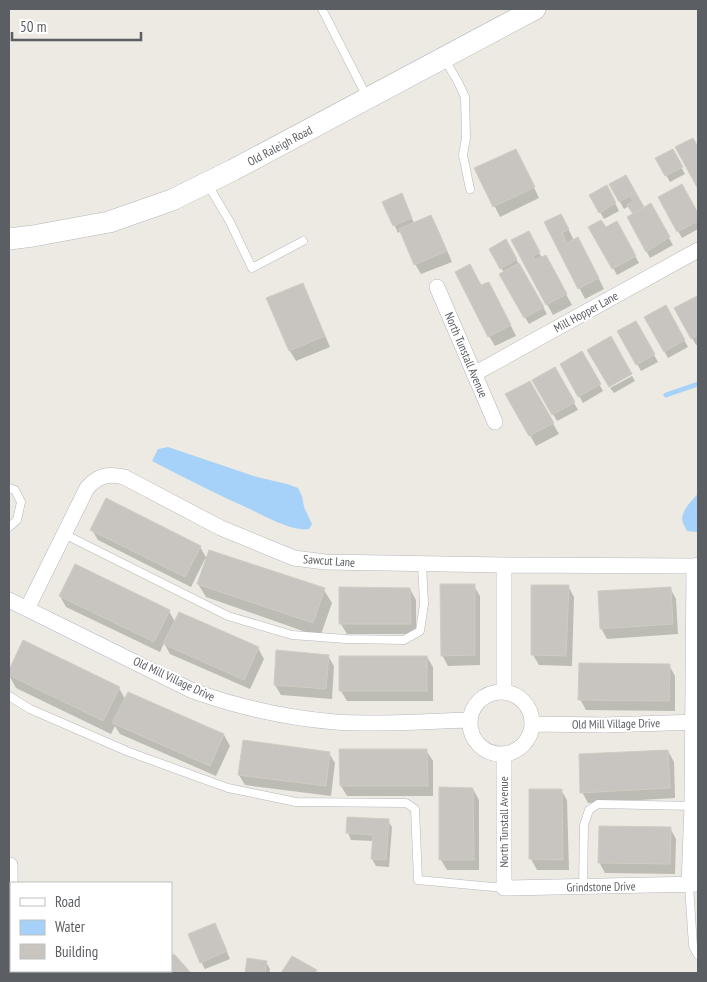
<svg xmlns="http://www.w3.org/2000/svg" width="707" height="982" viewBox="0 0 707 982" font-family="'PT Sans Narrow',sans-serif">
	<rect width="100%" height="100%" fill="#eceae2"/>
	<path fill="#a6d2f9" d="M168,447L257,477L287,484L298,488L302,496L304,507L312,524L309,529C294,532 266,517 252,510C218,495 185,478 152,461L158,449Z
		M698,494V532L687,531C686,528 684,526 683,523C679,513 691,501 698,494Z"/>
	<path fill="#0003" d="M672,150L685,174L670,182L657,159Z
		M521,160L539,198L500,217L476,169Z
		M625,176L644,209L650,205L673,245L650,258L629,218L634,215L629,206L624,209L610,185Z
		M682,186L698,215V229L682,238L659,198Z
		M607,187L619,211L604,219L591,196Z
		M384,202H405L414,223L431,216L437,227L452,262L421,274L415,264L401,231L398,233Z
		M546,223L567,226L574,241L584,249L604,289L585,299Z
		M617,223L639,263L617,275L590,227L605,229Z
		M528,232L542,258L551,267L572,305L553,315L512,240Z
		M506,241L547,314L529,324L500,275L504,273L491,249Z
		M302,285L308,295L330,347L296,361L290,351L268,299Z
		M481,287L494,293L516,336L495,346L489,336Z
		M697,298L698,300V344L696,345L676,309Z
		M666,307L688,347L668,358L646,318Z
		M636,323L658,362L641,371L619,332Z
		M582,353L603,391L583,403L561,365Z
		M555,369L578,410L557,421L534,380Z
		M632,376L635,381L614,393L610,388Z
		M529,382L559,434L536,446L507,394Z
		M92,530L200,547L207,559L324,590L332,603L320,637L206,597L198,584L207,560L205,559L191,587L98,540Z
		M474,586L480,596V665L448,666L442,655Z
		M568,586L574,597L572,666L539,665L533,655Z
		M670,588L676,599L678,634L607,639L601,628Z
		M410,589L416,600V634H347L341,624Z
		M60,596L169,611L175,622L258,648L264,659L250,689L170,654L164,643L160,652L66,607Z
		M24,642L119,688L125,699L128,694L224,735L230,746L216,776L120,734L115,726L111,734L16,688L9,675V673Z
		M328,656L334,666L332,699L281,695L275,685Z
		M427,657L433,667V701H347L341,691Z
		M669,665L675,676V711L586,710L580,699Z
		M426,750L433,761V796H347L341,786Z
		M668,751L674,762L675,798L588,803L582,792Z
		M329,753L335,763L331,796L245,785L239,775Z
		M473,789L479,800V870H447L441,860Z
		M561,790L567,800L569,870H537L531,859Z
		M388,821L392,827L389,867L376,866L372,859L373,841L351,840L348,833Z
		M670,828L676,839L675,874L605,873L599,862Z
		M218,931L230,959L205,969L201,962Z
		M248,959L266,962L270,969L269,973H246Z
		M58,971H83V973H58Z"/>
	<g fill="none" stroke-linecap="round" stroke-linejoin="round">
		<path stroke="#a6d2f9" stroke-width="5" d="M666,395L698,384"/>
	</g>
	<path fill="#c8c5c0" stroke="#d1ccc1" d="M693,138L698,147V189L675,147Z
		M516,149L535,187L493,207L474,168Z
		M673,149L683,167L665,176L655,158Z
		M626,175L644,207L633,214L627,205L633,201L630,196L619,202L609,184Z
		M682,184L698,213V221L677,232L658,197Z
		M607,185L616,203L599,213L589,195Z
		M402,193L412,218L393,226L382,202Z
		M651,203L670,237L646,252L627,217Z
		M561,214L569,229L562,233L567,243L578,237L599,278L578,289L544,222Z
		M431,215L447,251L414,265L399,229Z
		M601,220L606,227L617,221L636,256L612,269L588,227Z
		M529,231L540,252L533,256L535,260L546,255L567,294L546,305L511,240Z
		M506,239L517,259L500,269L489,249Z
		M519,263L544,307L524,318L499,274Z
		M470,264L481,285L489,282L511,325L488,337L455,272Z
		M303,283L325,336L289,351L266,298Z
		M697,296L698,298V335L691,339L674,308Z
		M666,305L685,340L664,352L644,317Z
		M636,321L655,354L636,365L617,331Z
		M611,336L632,374L609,387L587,350Z
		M582,351L601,384L578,397L560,364Z
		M555,367L575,402L552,415L532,380Z
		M530,381L554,423L529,436L505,394Z
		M106,498L201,546L185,577L90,530Z
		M209,550L325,588L313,623L197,584Z
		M75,564L170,610L154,642L59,596Z
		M440,584H475V655L441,656Z
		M531,585H569L566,656L531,655Z
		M339,587L410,588L411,624H339Z
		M671,587L673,624L600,629L598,591Z
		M179,612L259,647L244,680L163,644Z
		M23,640L120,687L103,721L9,675V670Z
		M276,650L329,655L326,689L274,685Z
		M339,656H427V691H339Z
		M579,663L670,664L669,701L578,700Z
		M128,692L224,734L210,766L112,723Z
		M243,740L330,752L326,786L238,775Z
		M339,749H427L428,786H340Z
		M668,750L670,788L580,793L579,754Z
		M439,787L473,788L474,860H439Z
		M529,789H562L563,860L529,859Z
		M347,817L389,819L386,860L371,859L373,835L346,833Z
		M599,826L671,827L670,864L598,863Z
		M215,923L227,951L200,963L188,934Z
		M174,954L191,973H156L154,971H171V956Z
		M292,956L317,970L315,973H281Z
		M247,958L267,961L265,973H245Z
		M56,971H78L79,973H57Z"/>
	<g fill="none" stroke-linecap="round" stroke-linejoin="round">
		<defs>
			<path id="lane" d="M322,9L367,97
				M445,60L458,82L465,97L466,138L463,155L470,189
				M208,185L230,222L252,268L303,241
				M9,488L15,490L21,502L17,520L9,527
				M64,534L228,616L292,635L346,639L404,640L420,631L424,604L422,564
				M9,696L30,709L129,752L228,788L296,802L406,803L415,809L418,880L504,888
				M689,885L693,946L698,955
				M583,887L584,825L589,810L598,804L693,806"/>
			<path id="street" d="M437,287L495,422
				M474,374L698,250
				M9,600L193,691C241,708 285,718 335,722C379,725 426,721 470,720
				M27,609L87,488C98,476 107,473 124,477L221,528L294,558L325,562L504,565L694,566L698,565
				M470 723a31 31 0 1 1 62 0a31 31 0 1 1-62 0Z
				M504,692V565
				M533,724L605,725L698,722
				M504,755V888L698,884
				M10,865L11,973
				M689,885L692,806L694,566"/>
			<path id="secondary" d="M9,239L33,236L109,222L172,200L233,170L535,9"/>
		</defs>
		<use href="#lane" stroke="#b5b8bc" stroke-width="9"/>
		<use href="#street" stroke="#b5b8bc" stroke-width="16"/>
		<use href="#secondary" stroke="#b4b7bc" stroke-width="22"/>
		<use href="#lane" stroke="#fff" stroke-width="8"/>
		<use href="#street" stroke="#fff" stroke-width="15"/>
		<use href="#secondary" stroke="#fff" stroke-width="21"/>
	</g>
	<g text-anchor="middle" stroke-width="4" stroke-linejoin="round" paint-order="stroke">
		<g font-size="12" fill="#5b5e62" stroke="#fff">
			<text transform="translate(280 146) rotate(-28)" y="4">Old Raleigh Road</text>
			<text transform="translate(586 312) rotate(-29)" y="4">Mill Hopper Lane</text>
			<text transform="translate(466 355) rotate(67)" y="4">North Tunstall Avenue</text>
			<text transform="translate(329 561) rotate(4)" y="4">Sawcut Lane</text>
			<text transform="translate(174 679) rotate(25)" y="4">Old Mill Village Drive</text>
			<text transform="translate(616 724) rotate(-1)" y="4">Old Mill Village Drive</text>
			<text transform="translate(504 822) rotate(-90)" y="4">North Tunstall Avenue</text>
			<text transform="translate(601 887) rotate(-1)" y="4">Grindstone Drive</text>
		</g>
	</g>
	<rect width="707" height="982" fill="none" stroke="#5b5e62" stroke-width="20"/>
	<rect x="10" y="882" width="162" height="90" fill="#ffffff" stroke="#bdbfc0"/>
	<rect x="20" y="898" width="25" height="8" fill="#ffffff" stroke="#bdbfc0"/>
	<text x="55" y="907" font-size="15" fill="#5b5e62">Road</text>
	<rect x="20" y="920" width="25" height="15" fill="#a6d2f9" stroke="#bdbfc0"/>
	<text x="55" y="932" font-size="15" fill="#5b5e62">Water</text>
	<rect x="20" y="944" width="25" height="15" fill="#c8c5c0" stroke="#bdbfc0"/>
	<text x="55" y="957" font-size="15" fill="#5b5e62">Building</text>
	<path d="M12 32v8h129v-8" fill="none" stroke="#5b5e62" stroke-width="2.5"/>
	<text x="20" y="32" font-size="15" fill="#5b5e62" stroke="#ffffff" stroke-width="4" paint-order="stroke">50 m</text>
</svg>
